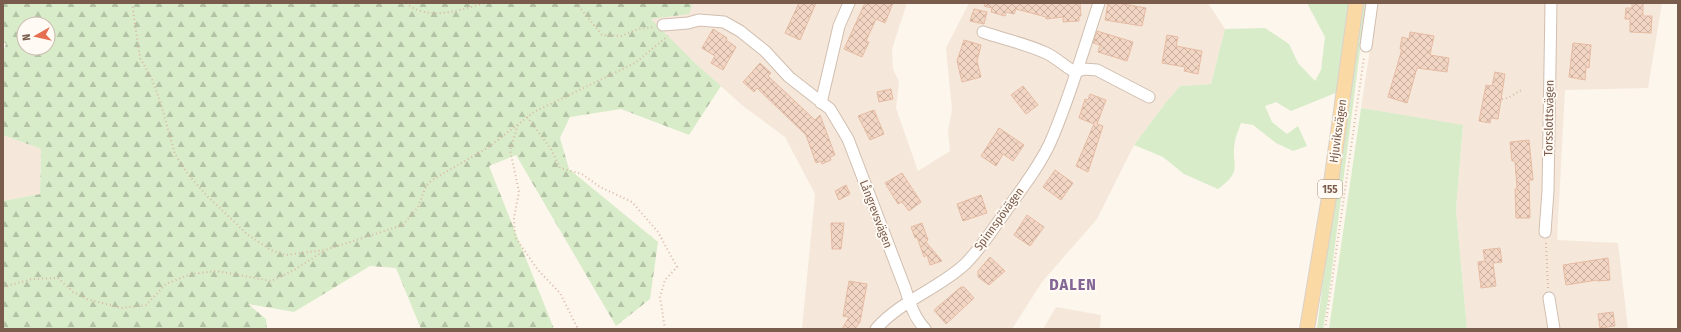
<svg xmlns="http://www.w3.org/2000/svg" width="1681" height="332" viewBox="0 0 1681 332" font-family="'Fira Sans Condensed',sans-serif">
	<defs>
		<pattern id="forest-firs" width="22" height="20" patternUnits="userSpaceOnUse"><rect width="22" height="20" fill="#d8ecc9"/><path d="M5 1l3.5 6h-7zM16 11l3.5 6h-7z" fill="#b4c2a5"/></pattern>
		<pattern id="building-cross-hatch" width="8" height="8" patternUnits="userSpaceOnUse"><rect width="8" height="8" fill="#f3d5c3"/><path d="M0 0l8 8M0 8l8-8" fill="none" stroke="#cab0a1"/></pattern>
	</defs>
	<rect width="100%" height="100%" fill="#fdf6ec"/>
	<path fill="#f5e8da" d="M693,3H907L892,49L893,69L899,82L896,108L918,171L950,151L948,130L952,110L946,48L969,3H1208L1225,29L1211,84L1180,86L1167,101L1134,145L1097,219L1042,282L1012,329H802L815,194L785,137L743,106L695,63L650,19L688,14Z
		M1377,3H1662L1648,88L1565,90L1557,240L1618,243L1628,329H1467L1456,210L1463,126L1361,108Z
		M3,135L41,149L40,194L3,201Z
		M1056,307L1101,315L1100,329H1043Z"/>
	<path fill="#d8ecc9" d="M1307,3H1349L1340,64L1338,92L1291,111L1276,102L1265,106L1272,122L1287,134L1298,126L1307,146L1293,151L1276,143L1253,125L1241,123C1239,129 1236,135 1235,141C1230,166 1245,169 1218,189L1184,174L1163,157L1134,145L1167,101L1180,86L1211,84L1225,29L1265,28L1289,44L1298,63L1315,81L1321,70L1325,37Z
		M1364,3H1366L1328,300L1323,329H1317L1325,265Z
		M1361,108L1463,125L1456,210L1467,329H1329Z"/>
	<path fill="url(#forest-firs)" fill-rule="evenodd" d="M3,3H693L689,14L651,19L695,63L721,86L689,135L621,109L570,117L560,138L569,169L658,242L650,299L616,326L516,155L489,166L554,329H421L396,268L370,266L294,312L248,304L266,319L267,329H3V201L40,194L41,149L3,135V52L6,44L3,41ZM24,24H48V48H24Z"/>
	<path fill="url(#building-cross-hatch)" stroke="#e6bba3" d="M799,3H816L800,40L785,33Z
		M865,3H893L885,23L876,19L866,41L869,42L862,57L844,49Z
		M985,3H1080L1081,16H1079V21L1063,22V17L1046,19V17L1016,9L1014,14L1006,12L1005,16L991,12L992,8L984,6Z
		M1108,3H1118L1146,8L1142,26L1105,20Z
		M1632,3H1643V16H1652L1651,33L1630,32V19H1625L1626,8H1632Z
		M974,9L987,12L984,24L970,21Z
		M713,29L727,38L726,40L736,47L723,70L711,63L715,56L702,48Z
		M1097,31L1133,42L1127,61L1098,52L1100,45L1093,43Z
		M1410,32L1434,36L1430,55L1449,58L1447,72L1417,68L1407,103L1388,97L1402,49H1400L1402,37L1409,39Z
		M1167,35L1178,37L1176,46L1202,51L1198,74L1184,71L1185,67L1162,63Z
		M964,40L981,45L977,61L981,77L962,82L957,61Z
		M1573,43L1591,45L1589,68L1586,67L1585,80L1569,77Z
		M760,63L771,73L768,76L815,120L820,115L835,155L830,157L831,160L822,164L821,161L816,163L806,135L757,88L754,92L743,82Z
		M1495,72L1505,74L1498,119L1491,118L1490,123L1479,121L1486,85L1492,86Z
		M1023,86L1038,105L1026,114L1011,95Z
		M891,89L893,99L879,102L877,92Z
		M1090,94L1106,100L1097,124L1103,126L1088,172L1076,166L1094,124L1079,118L1085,99L1088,100Z
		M874,110L884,134L870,140L858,116Z
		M999,128L1024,145L1013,161L1003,154L996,166L981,156Z
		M1529,140L1533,180H1529L1530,218H1516L1515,189H1517L1515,161H1512L1510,142Z
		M1055,170L1073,183L1061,200L1043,187Z
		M902,173L921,202L909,211L902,202L898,204L885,183Z
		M846,185L850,194L839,200L835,191Z
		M981,195L987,213L963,221L957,204Z
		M1027,215L1044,227L1030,246L1014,235Z
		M831,223H844L841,249H832Z
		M922,223L928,240L926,242L942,261L930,265L927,255L924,257L917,237L915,238L911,227Z
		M1500,248L1502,262L1493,263L1496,286L1481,288L1478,262L1485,261L1483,250Z
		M990,257L1005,271L989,285L978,277V271Z
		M1608,258L1610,280L1597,281V280L1566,285L1563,265Z
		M849,281L867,284L860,322L855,329H842L849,317L843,316Z
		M961,287H964L974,298L946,324L934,310Z
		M1613,312L1615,326L1600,328L1598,314Z"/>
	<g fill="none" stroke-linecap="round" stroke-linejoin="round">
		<defs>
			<path id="minor" d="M663,25L688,23L699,20L724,22L740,31L765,51L789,77L830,109L848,139L905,288C910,304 914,317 925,329
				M983,32C1003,39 1027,44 1046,53C1057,58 1065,67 1075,72L1084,69L1097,70L1149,97
				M1366,46L1372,3
				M821,103L839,26L849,3
				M1545,232L1548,191L1551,3
				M1549,298L1554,329
				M876,329C900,301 938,289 964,265C979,251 991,232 1003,215C1019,192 1038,169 1050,143C1070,98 1083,50 1099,3"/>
			<path id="major" d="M1307,329L1329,197L1356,3"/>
		</defs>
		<use href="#minor" stroke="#d1beb0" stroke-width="13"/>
		<use href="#major" stroke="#dad1cd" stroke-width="16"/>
		<path stroke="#d9b8a5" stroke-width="2" stroke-dasharray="1 3" stroke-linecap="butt" d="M132,3L140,58L151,77L160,101L175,154L187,173L206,195L248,235L271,250L285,255L325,250L403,225L418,207L426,186L432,180L486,149L534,112L635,63L668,36
			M406,3C429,22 459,10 485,3
			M576,3L602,35L621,36L638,29L654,27
			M1502,99L1508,98L1523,89
			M527,117L551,149L560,168L582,174L600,187L632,202L658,232L677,267L665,280L660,297L665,329
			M518,125L510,150L519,192L514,218L515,237L538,270L560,293L578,329
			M1546,243L1548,288
			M3,287L32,279L58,278L73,292L87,299L121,308L146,305L166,284L191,274L217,271L271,281L294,270L324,251
			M1325,329L1364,57"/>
		<use href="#minor" stroke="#fff" stroke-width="11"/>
		<use href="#major" stroke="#fbd9a5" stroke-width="14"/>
	</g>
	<g text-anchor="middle" stroke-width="4" stroke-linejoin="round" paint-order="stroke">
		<rect fill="#fffaf3" stroke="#a28b7f" stroke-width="1" x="1318" y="180" width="24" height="18" rx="3"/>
		<g font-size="11" font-weight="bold" fill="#7a5c4d">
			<text x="1330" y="193">155</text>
		</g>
		<g font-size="12" fill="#7a5c4d" stroke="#fffaf3">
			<text transform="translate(1549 118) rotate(-89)" y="4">Torsslottsvägen</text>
			<text transform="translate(1338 131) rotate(-82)" y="4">Hjuviksvägen</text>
			<text transform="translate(876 214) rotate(69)" y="4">Långrevsvägen</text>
			<text transform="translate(999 219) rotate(-54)" y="4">Spinnspövägen</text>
		</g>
		<g font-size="16" font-weight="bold" letter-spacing="1" fill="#846695" stroke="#fffaf3">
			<text x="1073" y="290">DALEN</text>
		</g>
	</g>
	<rect width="1681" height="332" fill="none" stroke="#7a5c4d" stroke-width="8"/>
	<g transform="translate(36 36) rotate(262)"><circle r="19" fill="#fffaf3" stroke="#cabbb1"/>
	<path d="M0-3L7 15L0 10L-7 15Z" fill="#e76f51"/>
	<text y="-6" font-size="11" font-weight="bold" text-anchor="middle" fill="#7a5c4d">N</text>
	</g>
</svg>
